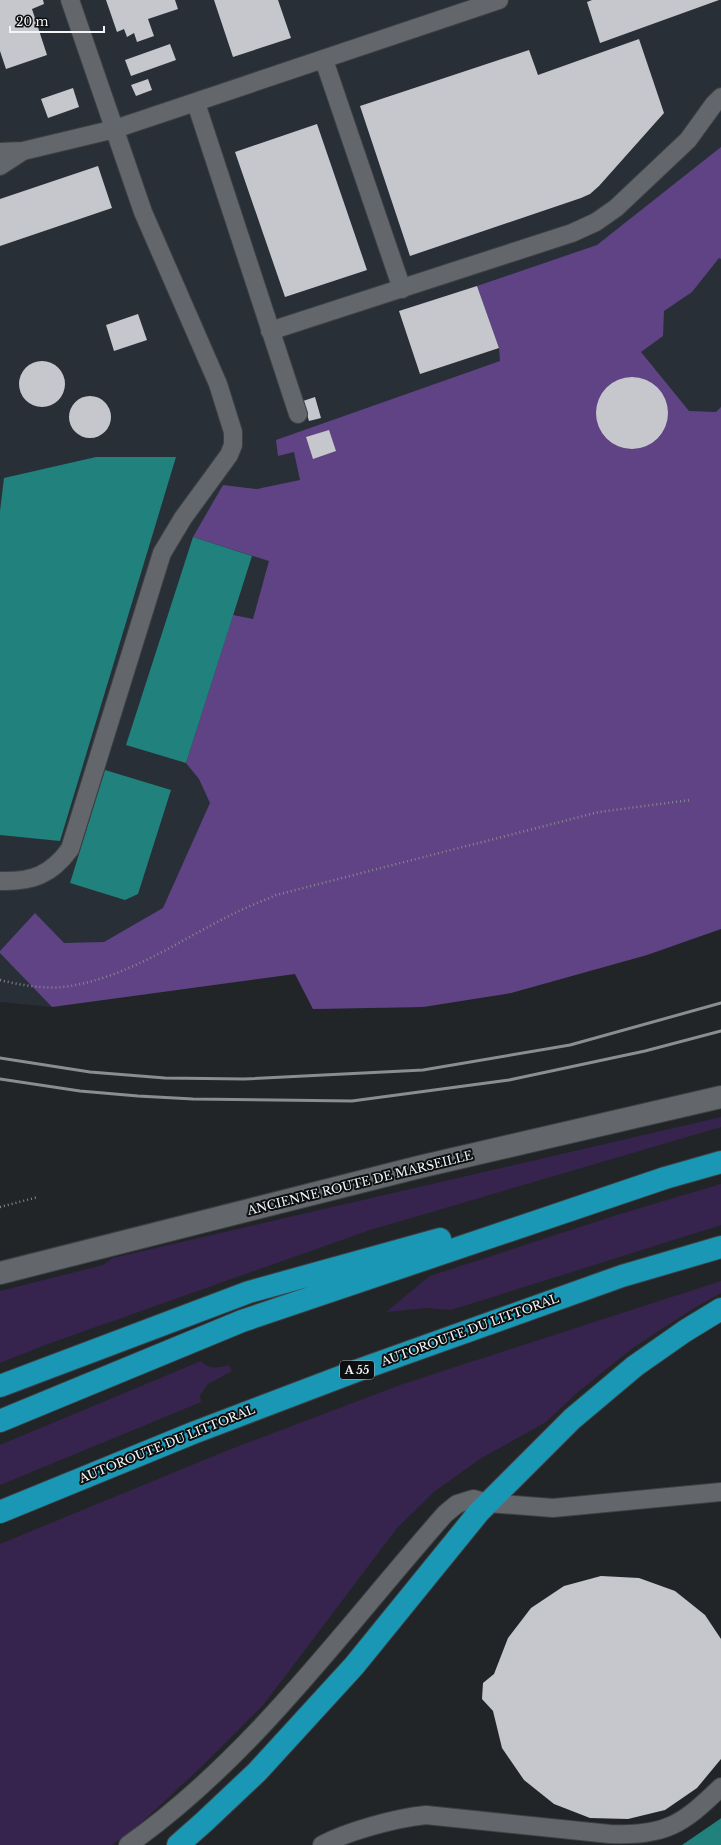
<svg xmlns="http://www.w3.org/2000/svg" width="721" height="1845" viewBox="0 0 721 1845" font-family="'Libre Baskerville',serif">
	<rect width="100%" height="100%" fill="#222528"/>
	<path fill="#282f37" d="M0,0H721V929L647,955L511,993L423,1007L313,1009L295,974L52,1007L0,1002Z"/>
	<path fill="#37244e" d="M721,1117V1127L370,1230L45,1345L0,1363V1291L103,1265L113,1258Z
		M721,1184V1225L451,1310L426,1308L386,1312L430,1276L617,1215Z
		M721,1281V1293L694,1308L634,1347L579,1391L546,1422L480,1459L435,1491L397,1528L264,1704L200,1768L140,1824L112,1845H0V1544L226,1451L400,1385Z
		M201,1361C209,1370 219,1368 229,1365L232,1371L208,1384L200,1395L201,1402L0,1485V1445Z"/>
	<path fill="#604384" d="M721,147V259L719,258L692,292L664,311L663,336L641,352L689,411L716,412L721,407V929L647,955L511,993L423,1007L313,1009L295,974L52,1007L0,953V951L35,913L64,943L104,942L163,908L210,803L199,779L186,763L233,615L253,619L269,561L193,537L223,485L257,489L300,480L294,452L278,456L276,440L500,361L499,348L477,286L597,245Z"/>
	<path fill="#20817d" d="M96,457H176L60,841L0,835V511L4,478Z
		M193,537L252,556L186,763L126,745Z
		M105,770L171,790L138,894L125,900L70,883Z
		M721,1818V1845H682L720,1819Z"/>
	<path fill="#c6c7cd" d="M0,0H43L44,4L32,9L47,55L6,69L0,51Z
		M106,0H175L178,9L148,19L154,36L137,42L134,33L127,37L124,29L117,32Z
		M214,0H278L291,38L233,57Z
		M592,0H719L600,43L587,2Z
		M639,39L664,113L599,186L590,194L581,198L410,256L360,106L529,50L538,75Z
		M170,44L176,60L131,76L125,60Z
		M148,79L152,90L136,96L131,85Z
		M73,88L79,107L48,118L41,99Z
		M317,124L367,270L285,297L235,152Z
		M98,166L112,208L0,246V199Z
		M477,286L499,348L420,374L399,311Z
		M138,314L147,340L114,351L106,325Z
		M19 384a23 23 0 1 1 46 0a23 23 0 1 1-46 0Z
		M596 413a36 36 0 1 1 72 0a36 36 0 1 1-72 0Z
		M69 417a21 21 0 1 1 42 0a21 21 0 1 1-42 0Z
		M315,397L321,418L309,421L303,401Z
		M329,430L336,451L313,459L306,437Z
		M601,1576L639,1578L675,1591L705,1615L721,1639V1759L697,1788L665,1810L628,1819L590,1818L554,1804L524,1780L502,1748L493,1711L482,1699L483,1683L494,1674L508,1638L531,1608L564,1586Z"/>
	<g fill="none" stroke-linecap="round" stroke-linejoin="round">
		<defs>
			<path id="service" d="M324,60L402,289
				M196,103L298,414
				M23,151L115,129L499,0
				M0,152L23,151L0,166
				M270,331L572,233L596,222L616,208L688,140L714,104L721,97
				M0,881C32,882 51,875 70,849L162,553L183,518L229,455L233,445V432L218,384L143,212L70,0
				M128,1845C252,1758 345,1627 445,1514L457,1504L473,1499L488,1503L553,1508L721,1492
				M322,1845C348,1831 396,1818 426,1815L610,1834C665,1836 682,1825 721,1787"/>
			<path id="tertiary" d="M0,1273L419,1167L721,1097"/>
			<path id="motorway" d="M0,1386L249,1292L440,1239
				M0,1421L242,1321L665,1178L721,1162
				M0,1512L193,1433L356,1371L622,1276L721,1247
				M178,1845L204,1822L257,1772L354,1666L479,1512L572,1419L635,1366L685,1331L721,1309"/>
		</defs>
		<use href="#service" stroke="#3e4143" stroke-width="20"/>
		<use href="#tertiary" stroke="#3e4143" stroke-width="24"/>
		<use href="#motorway" stroke="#3e4143" stroke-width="24"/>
		<path stroke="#87898c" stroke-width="2.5" stroke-dasharray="1 3" stroke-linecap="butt" d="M0,980C20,985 43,989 63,987C127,979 181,939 237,912C249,906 263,901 276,895L599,812L690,800
			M0,1207L38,1197"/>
		<use href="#service" stroke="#63676b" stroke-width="18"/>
		<use href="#tertiary" stroke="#63676b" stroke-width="22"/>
		<use href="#motorway" stroke="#1a97b4" stroke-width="22"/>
		<path stroke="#8b8d90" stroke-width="3" d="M0,1058L90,1072L165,1078L244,1079L423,1070L570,1045L721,1003
			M0,1079L80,1091L138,1096L193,1099L352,1101L509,1080L645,1051L721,1031"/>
	</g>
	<g text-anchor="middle" stroke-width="4" stroke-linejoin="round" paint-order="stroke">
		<rect fill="#0c0e0f" stroke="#adafb1" stroke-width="1" x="340" y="1361" width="34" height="18" rx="3"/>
		<g font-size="11" font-weight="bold" fill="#f2f4f6">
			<text x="357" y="1374">A 55</text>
		</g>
		<g font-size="12" fill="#f2f4f6" stroke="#0c0e0f">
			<text transform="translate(360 1183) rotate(-14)" y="4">ANCIENNE ROUTE DE MARSEILLE</text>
			<text transform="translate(470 1330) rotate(-20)" y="4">AUTOROUTE DU LITTORAL</text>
			<text transform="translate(167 1444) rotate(-22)" y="4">AUTOROUTE DU LITTORAL</text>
		</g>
	</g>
	<path d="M10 26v6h94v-6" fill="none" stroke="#f2f4f6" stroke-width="2"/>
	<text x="16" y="26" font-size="12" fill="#f2f4f6" stroke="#0c0e0f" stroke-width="3" paint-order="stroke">20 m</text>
</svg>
